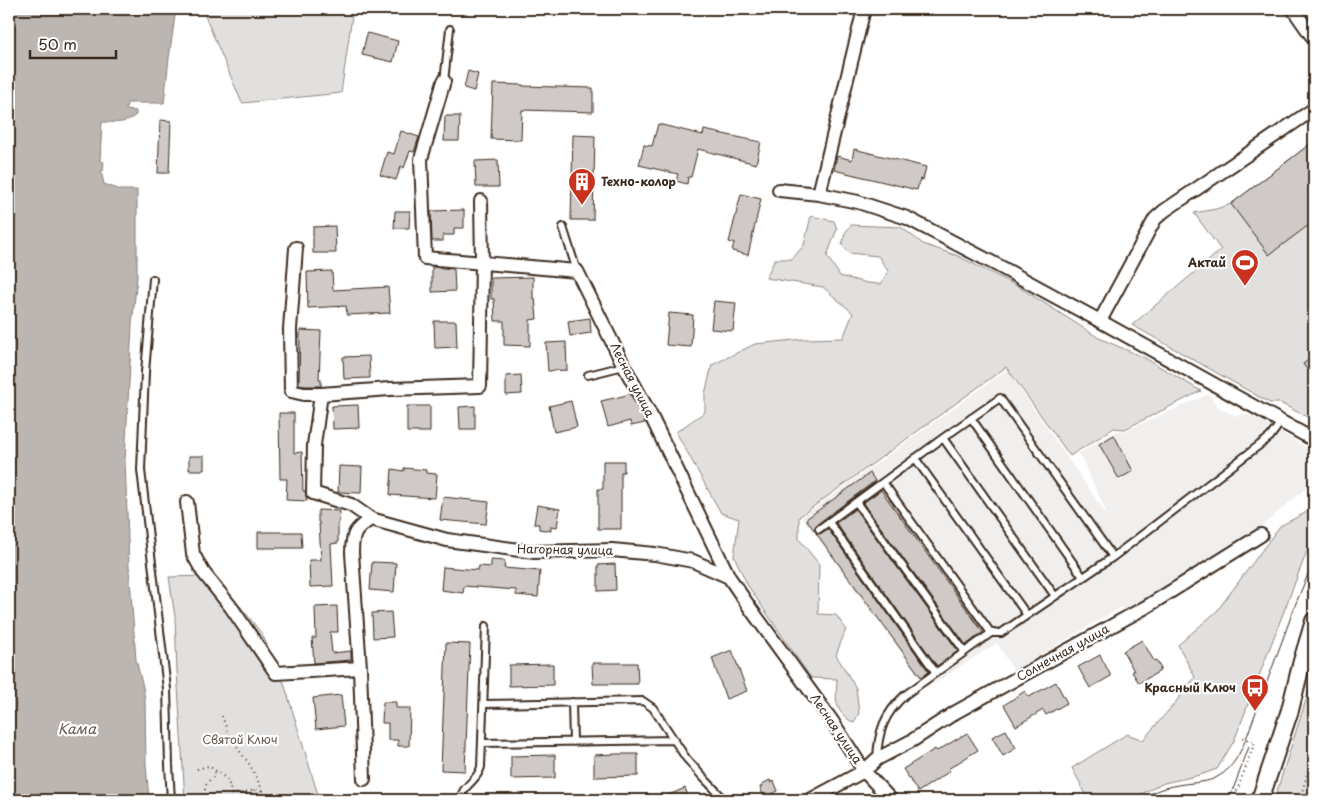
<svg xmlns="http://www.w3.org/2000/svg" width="1323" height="809" viewBox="0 0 1323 809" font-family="'Playpen Sans',sans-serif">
	<rect width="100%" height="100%" fill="#fff"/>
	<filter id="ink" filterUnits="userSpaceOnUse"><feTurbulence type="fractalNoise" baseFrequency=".02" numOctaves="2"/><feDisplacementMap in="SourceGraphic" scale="10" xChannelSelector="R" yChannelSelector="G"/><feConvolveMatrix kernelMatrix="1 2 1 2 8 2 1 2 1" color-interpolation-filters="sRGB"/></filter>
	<g filter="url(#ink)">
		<path fill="#f1efee" d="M1007,370L1109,518L1079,453L1116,431H1125L1209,394L1219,408L1236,416L1244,414L1254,417L1314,452V481L1254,533L1125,613L1121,607L1014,671L997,643L927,688L802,517Z"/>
		<path fill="#e2e0de" stroke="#8e857e" d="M202,9H353L341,93L242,103Z
			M1314,141V426L1309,418L1280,403H1270L1132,325L1221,250L1194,213L1216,209L1231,204Z
			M811,216L834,221L837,229L827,256L840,276L867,283L881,284L888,271L878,256L849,253L842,245L845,233L851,225L901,227L923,244L958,256L1019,287L1099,338L1145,358L1201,391L1125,429L1114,428L1070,456L1006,367L799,517V539L819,564L818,614L836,615L846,629L836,655L856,688L859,713L854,723C833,711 836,700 837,679L811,678L748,586L734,556L739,519L721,513L676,432L705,412V394L712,365L755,344L805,339L843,338L853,313L823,287L766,278L775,259H792L804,245Z
			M1314,503V533L1234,741L1217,769L1200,775L1164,783L1141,794L1132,800H1128L1121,797L1115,800H1089L1072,768L1127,734L1143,740L1175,703L1195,677L1178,645L1217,611L1280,526L1307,512Z
			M208,576L241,607L262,634L284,683L319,798L323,800H185L177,671L175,617L169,577Z
			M1314,675V800H1277L1276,794Z"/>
		<path fill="#bcb6b3" stroke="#887e77" d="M9,9H176L169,58L164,103H127L126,110L136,111V115C123,125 117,122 102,122L100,161L104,162L103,171H101L104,184L121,190H137V277L132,325L125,460L129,566L136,660L143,687L145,700L146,764L149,800H9Z"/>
		<path fill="#cfcac7" stroke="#3b2a1e" d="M367,33L398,41L393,62L362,55Z
			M468,71L478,74L474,91L464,88Z
			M493,84L523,85V86L593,88V112L522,110L521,140L491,139Z
			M445,116H460L459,141H444Z
			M160,120L171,121L169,173H158Z
			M658,124L703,135L704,130L761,142L756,164L698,149L691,177H688L687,184L676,181L678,174L639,165L644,145L652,146Z
			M401,131L419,137L414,152L410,151L404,168L401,166L396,180L380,175L387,152L394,154Z
			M573,135L595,136L593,220H571Z
			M1314,141V221L1269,255L1231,204Z
			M854,149L926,167L923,180L920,179L917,190L834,170L837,156L852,160Z
			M498,160L499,187H476L475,161Z
			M741,194L761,199L748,255L732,251L734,243L729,242Z
			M464,210V228H454V235H443V241H432L431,211Z
			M395,211H410L409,228H394Z
			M335,226L336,253H313V227Z
			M432,267L454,269L455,291L432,292Z
			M332,271L333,290L388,287L390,313L347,315L346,306L308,308L307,272Z
			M533,277V298H535L537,319L530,320V346L504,345V321H495L494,299H491V278Z
			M714,301L736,303L733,331L711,329Z
			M669,313L693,315L691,347L666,345Z
			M590,318L591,333L570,336L568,321Z
			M434,321H456L457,347L435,348Z
			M300,330L321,331L319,379H321V386H305L299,385Z
			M566,342L567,370L548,371L546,343Z
			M369,356L370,378L344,379L343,357Z
			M1314,356V379L1303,364Z
			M521,375L522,394L506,395V376Z
			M630,393L645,423L631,426L630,421L608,427L601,401L623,396Z
			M571,401L577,427L554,432L549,406Z
			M358,405L359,428L333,429L332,406Z
			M407,406H430V432H407Z
			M475,406V429H460L459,407Z
			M279,413H294V453L302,452L303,491H305L307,501L286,500L287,479H280Z
			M1114,435L1133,471L1119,479L1099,444Z
			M189,456H204V470H189Z
			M603,461H624V472H621V529H598V489H603Z
			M339,466L362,467L361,493L338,492Z
			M404,468L426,470V473L437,474L435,498L390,495L392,469L404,471Z
			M870,473L875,481L816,525L814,530L806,519Z
			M881,490L983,632L966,645L863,503Z
			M443,497L489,502L486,524L440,520Z
			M537,505L560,509L557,527L551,526V531L539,529V524H534Z
			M855,509L958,651L937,666L836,523Z
			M318,510L340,511L339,523H338V543L331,544L333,586L310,587L309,560H321L319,522H318Z
			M828,529L929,672L921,677L816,533L820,534Z
			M258,532H301L302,548H258Z
			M491,560L505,561L504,568L540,571L538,597L516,595V590L464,586L463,593L441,590L443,567L478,570L479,566L491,567Z
			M372,562L396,563L394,592L370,590Z
			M615,564L616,590L598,591V565Z
			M337,606L338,632H330L332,653L351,651V660L314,663L312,638H316L315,607Z
			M391,612L393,637L373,638L372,613Z
			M1142,640L1154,661L1156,660L1161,669L1159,670L1160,671L1139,683L1132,672L1134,671L1123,651Z
			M446,643L470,644L465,771L441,770Z
			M732,650L747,691L726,699L712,658Z
			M1100,655L1111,676L1090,688L1078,667Z
			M592,663H637L638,684H593Z
			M553,664V685L509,686V665Z
			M1056,682L1067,703L1046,715L1043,710L1016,726L1004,705L1025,691L1029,697Z
			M341,695L344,726L316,729L313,698Z
			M383,702H396V708H410L409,746H398V740H388V723H382Z
			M1006,730L1016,748L1003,756L992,737Z
			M967,733L978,750L948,769L950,771L918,792L903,769L935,749L937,751Z
			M616,754H638V776L594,777V755Z
			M555,755V778L511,779V756Z
			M770,780L771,783L774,781L778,791L764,798L760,787L763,786L762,784Z
			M685,788L690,800H657Z"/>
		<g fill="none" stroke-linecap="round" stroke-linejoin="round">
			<defs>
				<path id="service" d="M444,81L450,29
					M563,227L577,271
					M153,279L145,372L141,470L167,689L169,765L171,800
					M588,375L624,366
					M971,418L1083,577
					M943,438L1055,596
					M915,458L1027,615
					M883,482L991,633
					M856,502L965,652
					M829,522L936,673
					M819,529L943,438L1000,398L1113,557
					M572,702L573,742
					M484,704L643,701L653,708L686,758L701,775L725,800
					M482,743L675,740
					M877,759C878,732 884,714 905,695L991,633H1001L1113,557L1270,437L1281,422
					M460,800C462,785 477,782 481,767L486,626"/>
				<path id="minor" d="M1293,9L1314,39
					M444,81L421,159L425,258L577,271L624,366L649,412L729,577L750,608L832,721L864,771L891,800
					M779,190L819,194L858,202L907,218L997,265L1100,321L1314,440
					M819,194L864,9
					M296,248L290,329L291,391L304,394H321L390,389L480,386L482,262L481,201
					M1100,321L1155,219L1164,211L1314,109
					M321,394L314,445L313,493L351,505L371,519L447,540L534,552L612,550L655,554L693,561L729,577
					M187,502L193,554L203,572L231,607L276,673L360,668
					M364,779L360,668L352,553C352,534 355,529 371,519
					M810,800L864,771L877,759L913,740L956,712L1146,607L1261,535"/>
				<path id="tertiary" d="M1260,800L1290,710L1302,661L1314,621"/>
			</defs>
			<use href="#service" stroke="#3b2a1e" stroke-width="10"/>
			<use href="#minor" stroke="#3b2a1e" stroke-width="16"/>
			<use href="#tertiary" stroke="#3b2a1e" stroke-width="20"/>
			<path stroke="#3b2a1e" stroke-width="2" stroke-dasharray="1 4" stroke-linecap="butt" d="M222,716L230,738L250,765L263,791
				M197,769L209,766L216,771H218L228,781L232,794L245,793L254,790L263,791L264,800
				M204,800C205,795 204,786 208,782C212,777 213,780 216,771
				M251,800L254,790
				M1238,800L1235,796L1255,742L1241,737
				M1300,800L1314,748"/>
			<use href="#service" stroke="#fff" stroke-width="6"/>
			<use href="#minor" stroke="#fff" stroke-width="12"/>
			<use href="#tertiary" stroke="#fff" stroke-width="16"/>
			<path stroke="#3b2a1e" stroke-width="1" d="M1141,800C1156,788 1174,785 1193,783C1202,782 1211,781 1219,776C1233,768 1240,753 1246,739L1296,603L1314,560
				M1229,800L1249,747"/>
		</g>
	</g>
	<defs>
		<symbol id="building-pin" viewBox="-11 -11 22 30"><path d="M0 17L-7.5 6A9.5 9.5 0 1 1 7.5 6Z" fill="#c8321e" stroke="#fff"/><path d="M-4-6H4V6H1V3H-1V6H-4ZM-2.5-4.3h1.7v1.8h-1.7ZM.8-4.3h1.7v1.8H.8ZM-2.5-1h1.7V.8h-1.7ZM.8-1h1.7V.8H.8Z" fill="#fff"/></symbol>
		<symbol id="stadium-pin" viewBox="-11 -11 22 30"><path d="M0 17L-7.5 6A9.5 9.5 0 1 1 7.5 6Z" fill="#c8321e" stroke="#fff"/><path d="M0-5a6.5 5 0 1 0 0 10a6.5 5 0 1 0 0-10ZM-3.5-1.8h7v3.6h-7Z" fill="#fff"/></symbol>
		<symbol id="bus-pin" viewBox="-11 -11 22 30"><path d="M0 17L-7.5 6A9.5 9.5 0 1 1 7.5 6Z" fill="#c8321e" stroke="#fff"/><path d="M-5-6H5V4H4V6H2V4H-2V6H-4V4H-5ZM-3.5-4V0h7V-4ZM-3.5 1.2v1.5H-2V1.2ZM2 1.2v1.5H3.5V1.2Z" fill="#fff"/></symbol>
	</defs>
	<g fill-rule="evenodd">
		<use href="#building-pin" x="566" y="166" width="32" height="43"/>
		<use href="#stadium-pin" x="1229" y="247" width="32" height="43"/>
		<use href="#bus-pin" x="1239" y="672" width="32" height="43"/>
	</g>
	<g text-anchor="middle" stroke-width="4.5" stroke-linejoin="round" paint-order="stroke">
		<g font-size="12" font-weight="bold" fill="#3b2a1e" stroke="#fff" text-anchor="end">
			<text x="601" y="186" text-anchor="start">Техно-колор</text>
			<text x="1226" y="267">Актай</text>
			<text x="1236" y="692">Красный Ключ</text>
		</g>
		<g font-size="12" fill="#3b2a1e" stroke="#fff">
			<text transform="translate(632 380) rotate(63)" y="4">Лесная улица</text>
			<text transform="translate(565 550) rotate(1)" y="4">Нагорная улица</text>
			<text transform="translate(1063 653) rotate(-29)" y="4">Солнечная улица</text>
			<text transform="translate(836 729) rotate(56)" y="4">Лесная улица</text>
		</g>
		<g font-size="12" fill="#65584e" stroke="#fff">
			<text x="240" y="744">Святой Ключ</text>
		</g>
		<g font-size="14" font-style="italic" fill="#685b52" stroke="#fff">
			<text x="77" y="734">Кама</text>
		</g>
	</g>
	<rect width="1323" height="809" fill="none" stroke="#fff" stroke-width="30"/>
	<rect x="15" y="15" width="1293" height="779" fill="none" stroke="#3b2a1e" stroke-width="2" filter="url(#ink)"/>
	<path d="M30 50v8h86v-8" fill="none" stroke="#3b2a1e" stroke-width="2.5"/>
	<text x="38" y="50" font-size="15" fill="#3b2a1e" stroke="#ffffff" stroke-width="4" paint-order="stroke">50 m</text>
</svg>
